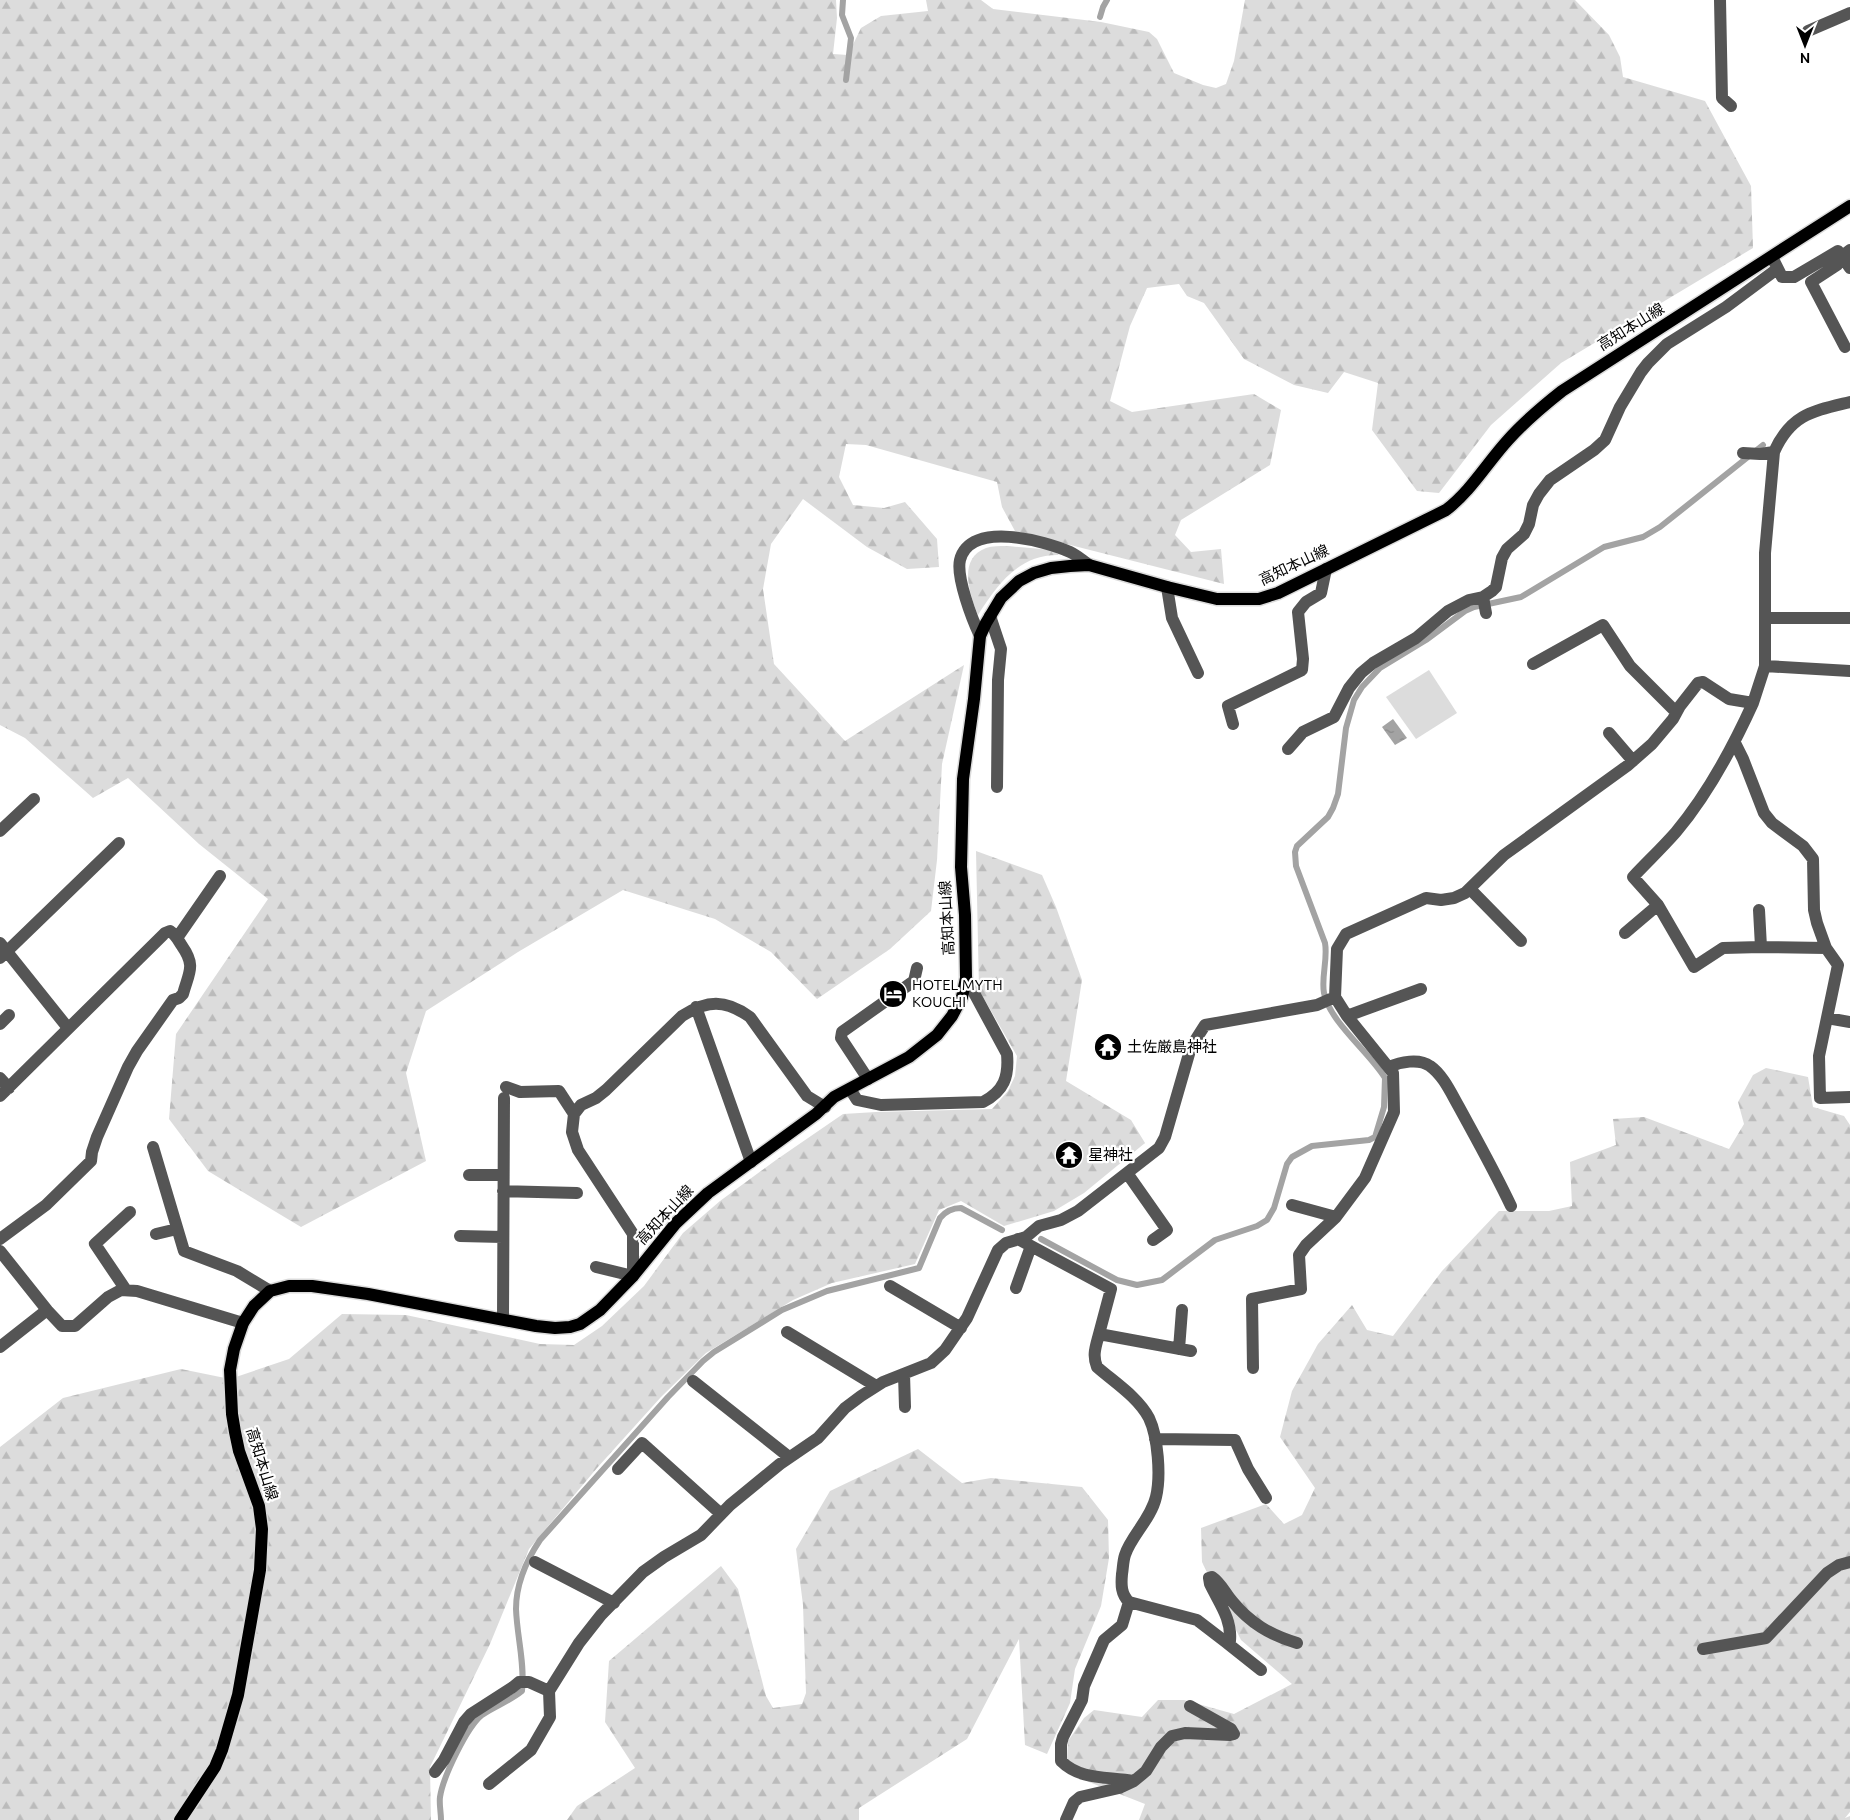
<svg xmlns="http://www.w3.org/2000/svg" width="1850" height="1820" viewBox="0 0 1850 1820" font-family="Ubuntu,'Noto Sans JP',sans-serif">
	<defs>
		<pattern id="forest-firs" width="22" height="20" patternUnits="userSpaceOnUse" patternTransform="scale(1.25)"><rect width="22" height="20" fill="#dcdcdc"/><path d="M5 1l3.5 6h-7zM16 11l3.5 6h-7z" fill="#bbb"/></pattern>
		<pattern id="water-ripples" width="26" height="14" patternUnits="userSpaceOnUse" patternTransform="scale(1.25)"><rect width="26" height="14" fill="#a3a3a3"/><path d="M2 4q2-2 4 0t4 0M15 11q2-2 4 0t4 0" fill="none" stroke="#8b8b8b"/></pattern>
	</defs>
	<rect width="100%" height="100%" fill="#fff"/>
	<path fill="#dcdcdc" d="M1429,670L1457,713L1416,739L1386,697Z"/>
	<path fill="url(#forest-firs)" d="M0,0H836L837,18L833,54L848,55L861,28L881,16L928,11L926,0H981L993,9L1101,22L1149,32L1157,39L1174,73L1203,85L1216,88L1226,84L1234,61L1245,0H1575L1609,35L1620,57L1623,77L1705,101L1751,186L1753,248L1561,363L1491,425L1439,493L1417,491L1372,430L1378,383L1344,372L1328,393L1294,385L1244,359L1204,303L1187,296L1179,284L1147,288L1130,326L1110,401L1132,412L1254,394L1281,410L1270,465L1181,520L1175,535L1191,552L1221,549L1224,584L1015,531L1002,507L997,482L866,445L846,444L839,477L853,505L884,508L905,502L937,539L939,567L907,569L867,547L803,499L771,544L763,589L774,664L845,741L964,665L942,764L937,860L931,911L890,949L817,999L771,952L715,919L623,890L518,952L426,1011L406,1073L426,1161L301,1227L208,1171L169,1119L176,1034L268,899L199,844L128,778L93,798L25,738L0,725Z
		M1006,546L1053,550L1059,555C1019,554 997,585 978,615C970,595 957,559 986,548C992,546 1000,546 1006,546Z
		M976,851L1042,875L1056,907L1082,980L1066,1081L1131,1120L1145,1143L1084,1193L1054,1211L1004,1226L961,1201L939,1210L915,1264L832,1283L793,1300L706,1353L661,1397L597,1468L529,1549L490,1644L430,1767L431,1820H0V1447L63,1398L181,1369L230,1379L289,1359L342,1314L406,1315L540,1344L574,1345L602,1326L644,1286L683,1233L720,1201L776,1160L843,1114L876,1112L992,1109L1008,1091L1015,1076L1017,1056L979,990Z
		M1766,1068L1808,1077L1813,1107L1844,1116L1850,1125V1812L1845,1818L1850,1816V1820H1139L1145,1804L1089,1782L1067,1759L1068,1741L1084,1718L1094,1710L1142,1717L1158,1700H1184L1234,1714L1292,1684L1241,1640L1202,1562L1201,1528L1266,1504L1284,1524L1302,1515L1315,1488L1280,1437L1292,1391L1318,1344L1352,1305L1367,1330L1393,1336L1442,1271L1499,1211H1549L1572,1206L1570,1162L1616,1145L1613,1119L1644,1117L1729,1149L1744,1124L1738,1102L1753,1075Z
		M918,1449L962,1483L991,1478L1082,1487L1108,1520L1109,1558L1101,1606L1075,1669L1070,1703L1047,1754L1025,1745L1019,1639L967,1739L859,1808V1820H567L577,1806L635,1768L605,1722L609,1661L721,1566L738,1589L766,1696L773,1708L802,1704L806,1693L803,1605L796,1549L830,1491Z"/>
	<path fill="url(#water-ripples)" d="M1393,719L1407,738L1395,745L1382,727Z"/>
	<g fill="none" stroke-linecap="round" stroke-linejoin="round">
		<path stroke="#a3a3a3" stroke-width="6" d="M843,0L842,15L851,38L846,80
			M1100,17L1103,7L1107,0
			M1041,1239L1117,1280L1137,1285L1162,1280L1215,1240L1257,1226L1267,1220L1274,1208L1287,1164L1292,1157L1312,1146L1369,1140L1375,1137L1384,1107L1385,1078C1370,1053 1329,1021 1324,993C1321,977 1328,959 1325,943L1296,866L1295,852L1297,846L1328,817L1333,808L1338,794L1346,728L1354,700L1362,687L1380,668L1426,640L1465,611L1474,607L1521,597L1604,547L1643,537L1660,527L1763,445
			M441,1820C441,1812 439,1804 440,1797C443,1777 467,1727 482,1715C495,1706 510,1701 522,1691C525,1663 517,1637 516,1609C516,1584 526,1561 540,1540L668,1397L703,1361L714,1352L782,1310L827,1291L919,1268L940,1218C945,1212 953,1208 961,1208L1002,1230"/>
		<defs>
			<path id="major" d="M180,1820L215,1767L222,1750L238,1695L260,1570L262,1529L259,1506L239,1451L235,1432L232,1414L230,1370L234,1349L243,1323L254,1306L270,1291L289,1286H312L368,1294L536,1326L555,1328L570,1327L580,1324L600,1310L633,1276L676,1223L708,1193L816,1114L834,1097L909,1057L937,1035L952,1016L962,997L966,978L965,915L961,867L963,779L974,699L980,636L986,623L1001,598L1019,581L1034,573L1051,568L1070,566L1089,565L1167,587L1217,599H1259L1278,593L1446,510C1471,491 1487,463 1508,440C1524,422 1543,406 1562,391L1850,206"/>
		</defs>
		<use href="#major" stroke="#dbdbdb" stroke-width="15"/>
		<path stroke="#555" stroke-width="12" d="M1720,0L1722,98L1731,106
			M1808,31L1850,13
			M1774,261L1782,277H1794L1838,251L1850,268
			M1845,347L1811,282L1837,265L1842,256L1850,250
			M1743,453L1760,454L1774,452
			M1167,587L1172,618L1198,673
			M1483,597L1486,613
			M990,616L1001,649L998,680L997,787
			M1765,618H1850
			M980,636C972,619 956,577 960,560C970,520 1045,541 1070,552C1077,555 1083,561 1089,565
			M1533,664L1603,625L1630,666L1676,712
			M1765,666L1850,671
			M1753,703C1733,747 1707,795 1676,832C1662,848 1647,862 1633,877L1658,905L1694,967L1723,948L1761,947
			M1233,724L1228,706L1302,670L1303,659L1298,612L1306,602L1321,593L1326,569
			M1609,733L1633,761
			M1735,743L1743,759L1764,813L1772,823L1803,846L1813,859L1814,910L1817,923L1826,948L1838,965L1819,1056L1820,1098L1850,1097
			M1288,749L1303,732L1334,717L1349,688L1361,673L1373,663L1416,638L1448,611L1469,600L1483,597L1492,591L1496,587L1502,558L1507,549L1524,534L1529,524L1533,505L1539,494L1550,480L1594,450L1605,440L1620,407L1641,372L1648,363L1667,344L1726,307L1777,269
			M0,831L34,799
			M1470,889L1521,941
			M1759,910L1761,947L1826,948
			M1625,933L1658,905
			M177,938L220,876
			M0,943L68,1028
			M0,958L119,843
			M696,1007L751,1162
			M1347,1016L1421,989
			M1827,1018L1850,1022
			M0,1024L9,1015
			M1389,1067C1400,1062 1419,1058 1430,1066C1443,1075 1451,1093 1459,1107C1477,1140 1495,1172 1511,1206
			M0,1078L9,1088
			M868,1079L841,1038L842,1032L914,981L917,968
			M506,1087L520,1092L559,1091L574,1114
			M850,1089L857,1100L881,1105L983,1102C1004,1091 1009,1077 1007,1054L966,978
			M0,1096L165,933L170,931C176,935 178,940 182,946C196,966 189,972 183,994L179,998L173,1000L137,1051L128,1067L97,1137L92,1152L91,1161L46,1205L0,1239
			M153,1147L184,1251L237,1271L270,1291
			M1127,1173L1167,1230L1153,1240
			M469,1175H503
			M503,1191L577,1193
			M1292,1205L1336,1217
			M156,1234L177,1229
			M460,1236L503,1237
			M1018,1239L1111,1289L1099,1334L1191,1351
			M0,1251L47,1310L62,1326H75L108,1297L121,1290L137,1291L243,1323
			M596,1267L633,1276V1234L578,1150L572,1132L574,1114L581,1105L596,1098L606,1090L682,1016C707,1000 725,999 750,1017L807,1096L825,1107
			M890,1286L961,1328
			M1016,1288L1031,1246
			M126,1290L95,1244L130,1212
			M503,1319L504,1098
			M787,1332L876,1386
			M1099,1334C1096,1346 1092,1355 1097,1367C1114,1382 1138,1397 1149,1418C1158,1437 1161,1476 1156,1497C1151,1519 1131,1536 1125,1555C1123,1561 1123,1568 1122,1574C1121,1585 1121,1594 1129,1602L1197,1620L1227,1643L1230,1641C1232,1619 1219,1603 1210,1584L1209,1578L1212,1577C1221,1583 1225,1593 1232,1601C1250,1623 1270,1635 1297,1643
			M0,1347L47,1310
			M1179,1349L1182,1310
			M1253,1368L1252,1299L1301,1289L1299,1255L1306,1245L1336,1217L1365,1178L1394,1112L1393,1073L1347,1016L1335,997L1337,949L1346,934L1426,898L1441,900L1454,898L1465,893L1504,855L1627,766L1652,744L1673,719L1680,706L1698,683L1703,682L1729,699L1753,703L1765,666V553L1774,452C1791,414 1813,411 1850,402
			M904,1374L905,1407
			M693,1381L789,1457
			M1155,1439L1235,1440L1248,1469L1266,1498
			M618,1469L642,1443L721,1514
			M535,1562L614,1603
			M1129,1602L1122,1625L1104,1640L1084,1686L1082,1700L1063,1737L1061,1744V1761C1081,1781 1108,1776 1134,1781L1146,1771L1161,1747L1172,1736L1185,1733L1230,1735L1234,1734L1231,1729L1190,1706
			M1227,1643L1261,1670
			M1703,1649L1766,1638L1827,1573L1839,1565L1850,1562
			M435,1772L444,1760L464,1722L471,1714L513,1687L519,1682H529L549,1691
			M489,1784L531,1750L550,1717L549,1691L579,1643L601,1615L643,1572L664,1557L701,1535L730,1505L780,1464L818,1438L845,1408L861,1396L883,1382L931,1363L945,1350L967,1318L998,1250L1006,1243L1026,1237L1039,1226L1061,1220L1078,1211L1159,1148L1165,1137L1191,1047L1205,1025L1317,1005L1335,997
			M1066,1820L1074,1802L1080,1797L1119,1788L1134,1781"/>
		<use href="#major" stroke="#000" stroke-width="12"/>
	</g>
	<defs>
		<symbol id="hotel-disc" viewBox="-11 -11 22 22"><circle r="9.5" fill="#000" stroke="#fff"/><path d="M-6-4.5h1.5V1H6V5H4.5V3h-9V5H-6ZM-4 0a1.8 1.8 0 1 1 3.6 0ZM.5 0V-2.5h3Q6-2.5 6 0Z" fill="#fff"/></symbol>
		<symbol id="temple-disc" viewBox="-11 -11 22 22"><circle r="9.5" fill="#000" stroke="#fff"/><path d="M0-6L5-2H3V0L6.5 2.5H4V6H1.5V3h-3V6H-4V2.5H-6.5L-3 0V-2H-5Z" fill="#fff"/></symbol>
	</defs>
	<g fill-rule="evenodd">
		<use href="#hotel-disc" x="877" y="978" width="32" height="32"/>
		<use href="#temple-disc" x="1092" y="1031" width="32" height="32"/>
		<use href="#temple-disc" x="1053" y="1139" width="32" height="32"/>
	</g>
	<g text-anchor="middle" stroke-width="4.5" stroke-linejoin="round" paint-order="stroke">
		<g font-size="15" fill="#000" stroke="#fff">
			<text transform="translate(1631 327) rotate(-32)" y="5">高知本山線</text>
			<text transform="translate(1294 565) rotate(-25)" y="5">高知本山線</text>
			<text transform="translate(947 918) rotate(-93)" y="5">高知本山線</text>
			<text transform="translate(665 1215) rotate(-47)" y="5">高知本山線</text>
			<text transform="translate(262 1464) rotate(73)" y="5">高知本山線</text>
		</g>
		<g font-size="15" fill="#000" stroke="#fff" text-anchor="start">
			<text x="912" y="990">HOTEL MYTH<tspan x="912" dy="17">KOUCHI</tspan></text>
			<text x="1127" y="1052">土佐厳島神社</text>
			<text x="1088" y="1160">星神社</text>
		</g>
	</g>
	<g transform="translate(1805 45) rotate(180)" stroke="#ffffff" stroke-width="4" paint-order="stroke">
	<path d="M0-4L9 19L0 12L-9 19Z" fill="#000000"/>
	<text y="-8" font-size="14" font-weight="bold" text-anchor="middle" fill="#000000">N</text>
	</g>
</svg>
